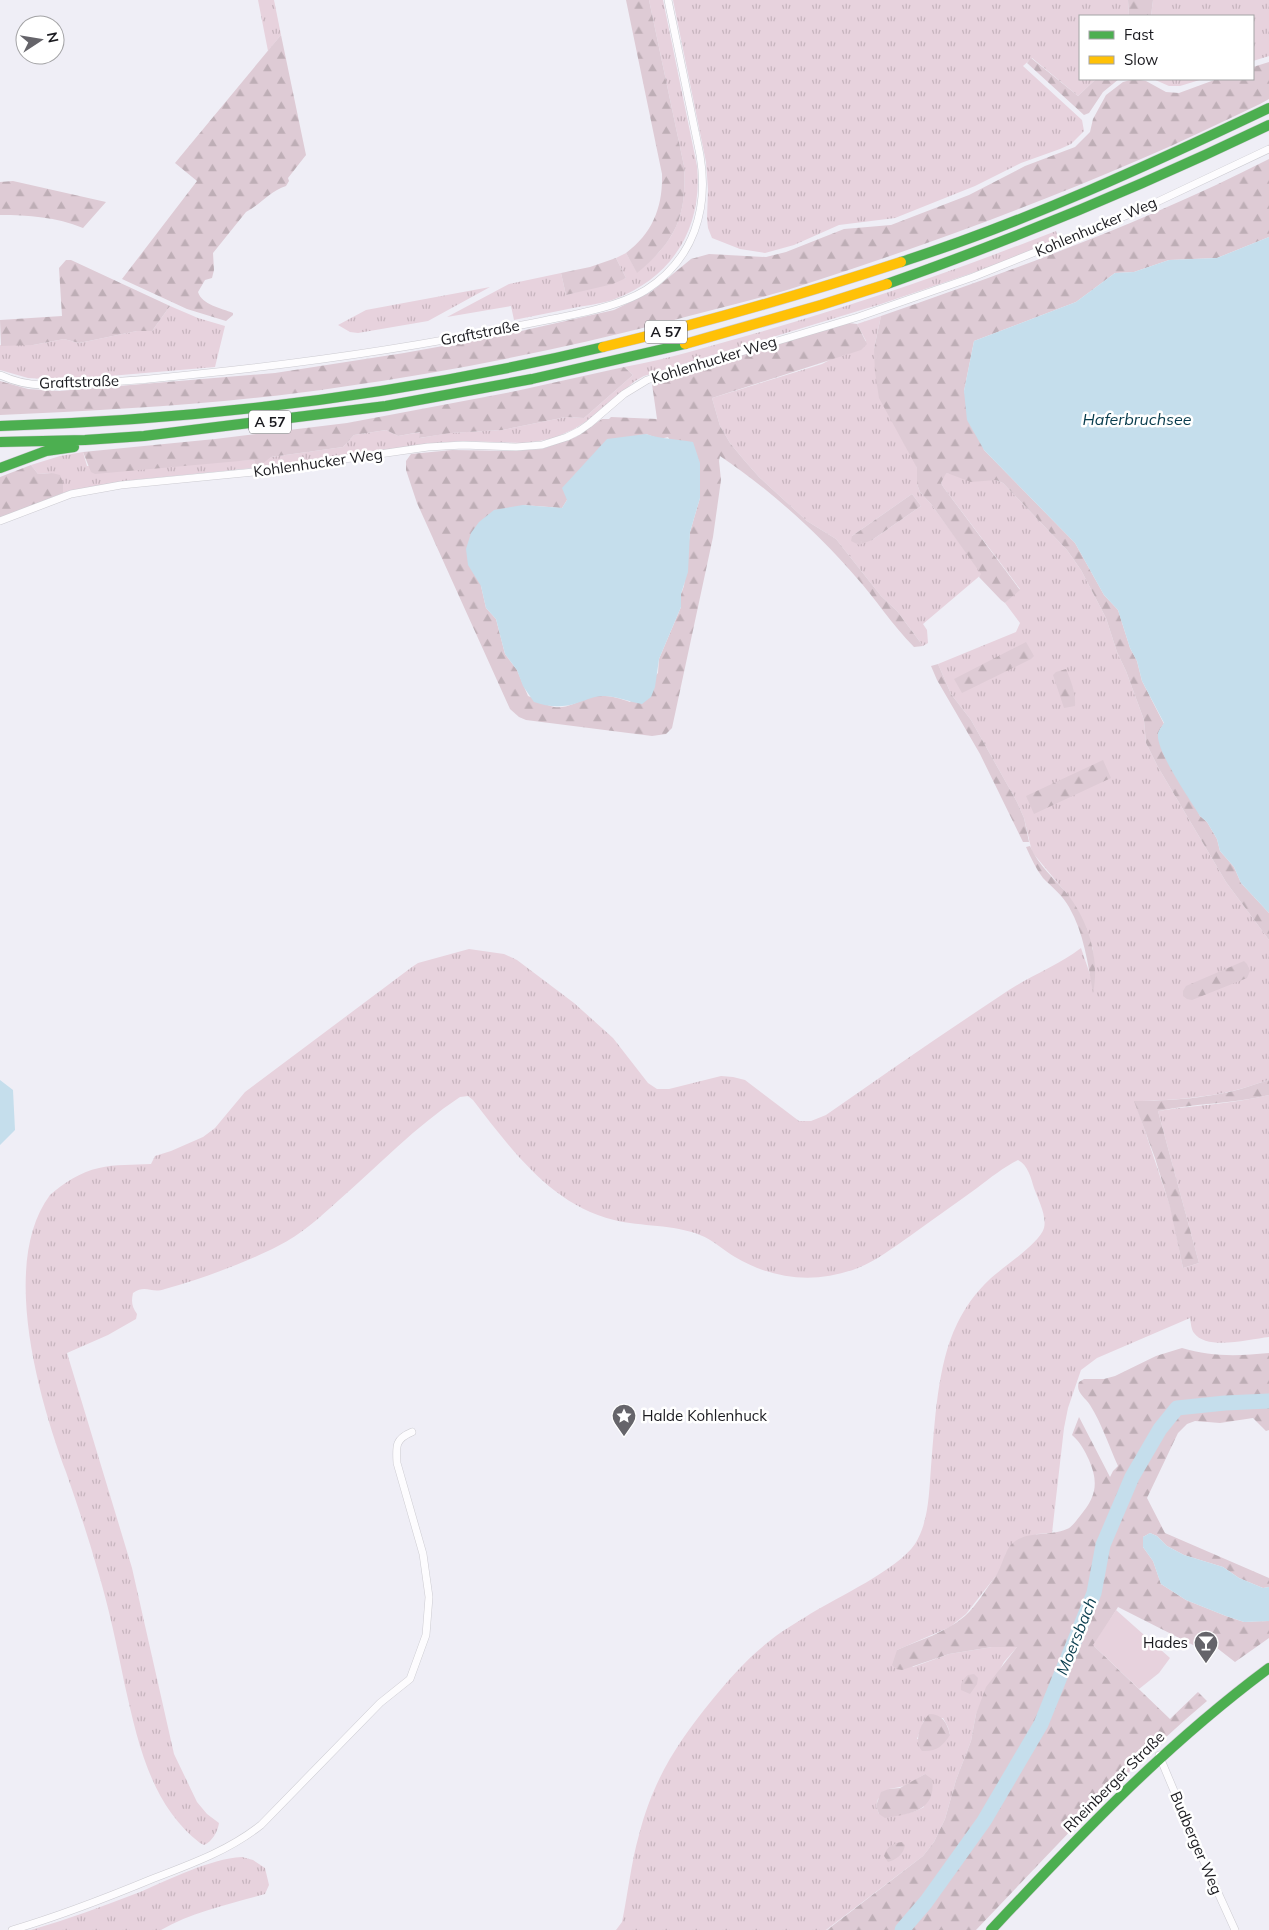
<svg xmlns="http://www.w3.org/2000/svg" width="1269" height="1930" viewBox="0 0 1269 1930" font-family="Mulish,sans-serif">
	<defs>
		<pattern id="grass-tufts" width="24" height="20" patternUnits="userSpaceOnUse" patternTransform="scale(1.25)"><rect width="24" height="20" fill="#e7d2dd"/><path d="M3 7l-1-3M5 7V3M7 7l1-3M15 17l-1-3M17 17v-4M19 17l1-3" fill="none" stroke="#c6b4bd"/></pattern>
		<pattern id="forest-firs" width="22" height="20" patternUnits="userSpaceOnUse" patternTransform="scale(1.25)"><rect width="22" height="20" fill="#decbd5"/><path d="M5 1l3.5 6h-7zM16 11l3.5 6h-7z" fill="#beaeb6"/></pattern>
	</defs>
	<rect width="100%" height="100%" fill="#efeef6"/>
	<path fill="url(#grass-tufts)" fill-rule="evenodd" d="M258,0H274L281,35L268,51Z
		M649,0H663L697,166C703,227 673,277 615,299C604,303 590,305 578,307C557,311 535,316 514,320L511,306L447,317L509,284L561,273L566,295L626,278L616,258L626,253L637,272C676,242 687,215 684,166Z
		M673,0H1128L1129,16H1080V79H1096L1078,96L1032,58L1023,66L1082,120L1084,131L1071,144L1060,149L1021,163L975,186L895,218L839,225L794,245L765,253L740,249L712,238L708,228L707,219L708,189L706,162Z
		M1153,0H1269V56L1253,61V16H1151Z
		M1153,79H1203L1180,86H1169Z
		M1056,231L1059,240L981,270L881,304L644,376L635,381L593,417L574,429L554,438L539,441L524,443L460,441L430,444L253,468L124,481L63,493V483L52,473L38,474L31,465L60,456L83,452L87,466L251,460L255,461L271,457L343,447L354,435L386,430L398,436L421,432L420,438L449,433L502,430L566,417L584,418L633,375L624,367C668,359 711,346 753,334C856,305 956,270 1056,231Z
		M490,287L428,321L358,333L350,332L338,325L366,310Z
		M170,306L198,318L225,326L215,367L63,380L28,378L0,370V345H33L64,339L79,343L137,331H152Z
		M881,316L874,349L917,468V484L920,492L931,504L982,574L923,624L927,630L928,643L923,646L897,611L881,596L836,539L807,521L759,477L744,460L730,443L720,426L712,398L822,364L866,341L857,324ZM912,494L921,506L872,540L852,536Z
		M947,473L996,480L1003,483L1067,550L1081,570L1106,618L1117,652L1126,671L1144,720L1146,743L1158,767L1226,882L1269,940V1080C1261,1082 1254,1085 1247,1087C1216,1097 1168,1101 1135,1101L1171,1209L1183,1268L1199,1263L1158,1111C1195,1105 1232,1104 1269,1095V1337C1250,1339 1207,1351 1194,1333C1191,1329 1191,1323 1190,1318L1097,1358L1081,1370L1068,1408L1064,1428L1052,1533L1037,1534L1006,1553L1002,1568L966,1614L950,1627L897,1650L913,1667L949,1654L992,1647L1018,1646L1004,1662L976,1714L971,1741L956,1780L945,1819L934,1842L923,1856L826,1930H616L622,1922C628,1893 631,1863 639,1835C653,1780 677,1743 712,1700C729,1679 746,1660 767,1643C780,1632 796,1623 810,1614C838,1597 897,1570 915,1544C929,1522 929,1492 931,1467C935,1422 937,1365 957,1324C965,1307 976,1292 990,1279C1003,1267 1040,1243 1044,1228C1047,1216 1038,1199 1034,1188C1031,1178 1028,1165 1018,1160C1004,1167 990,1178 977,1188C955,1204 932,1220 910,1236C894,1247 876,1261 858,1268C816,1284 774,1280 735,1257C723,1250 713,1240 700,1235C673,1224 642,1227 614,1220C551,1205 511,1149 473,1100L468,1096L460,1097C416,1126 379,1165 339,1200C320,1217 301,1235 278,1246C245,1263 201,1279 165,1289C151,1294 146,1284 133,1293C131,1302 132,1307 137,1314L136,1319L108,1335L67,1353L132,1568L174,1754L197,1802L207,1814L219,1823C218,1831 212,1842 204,1845L200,1843C151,1805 138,1743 125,1686C117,1647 109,1607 97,1568C88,1536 77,1504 66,1472C38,1397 0,1262 50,1195C64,1183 80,1172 99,1168C115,1164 134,1165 151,1164L155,1156L171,1151L203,1137L215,1128L245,1092L412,967L418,963L469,949L504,954L517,960L574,1003L613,1038L648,1083L657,1089H669L721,1076L733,1077L745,1080L799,1121H811L826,1115C886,1073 947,1031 1009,990C1032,975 1059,965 1081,948L1094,986L1093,949L1078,911L1067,894L1032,852L1024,818L1017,802L971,720L951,694L938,664L1016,632L1020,623L1005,603L1020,589L944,488L941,483L944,475ZM943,1718L948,1727L950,1735L917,1739L924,1720ZM925,1774L924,1807C909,1815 896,1816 879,1814L876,1806L878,1799L889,1789L905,1786Z
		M242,1857L253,1860L265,1868L269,1885L265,1894C230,1904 192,1912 161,1930H31C68,1919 104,1906 140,1892C171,1879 209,1859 242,1857Z"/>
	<path fill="url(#forest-firs)" fill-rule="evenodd" d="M626,0H649L684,166C687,216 676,241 637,273L626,253C653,233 663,206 662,174Z
		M1128,0H1153L1151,16H1129Z
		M281,35L306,155L288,178L289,181L286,186C270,191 260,205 246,212L213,253L214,270L212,278L205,280L198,292C202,305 221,308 233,313V315L226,321L187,309L122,279L197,181L175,163Z
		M1031,58L1078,96L1096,79H1119L1103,92L1089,113L1084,115L1027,63Z
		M1269,62V99L1260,104C1220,123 1181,142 1141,159C1032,206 921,247 809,283C761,299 711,310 663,323C556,350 449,372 341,387C228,404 114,410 0,415V381L28,389L59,391L275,373L404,353L504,335L614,310L651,292L691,259L709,254L766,257L786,252L844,229L891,225L969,195L1025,166L1075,147L1090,132L1093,119L1106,95L1123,82L1134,79L1146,81L1166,92L1179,93L1217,79H1253V67Z
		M1269,159V237L1217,258L1169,260L1134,272L1115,273L1076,302L974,341L964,391L984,450L1075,543L1104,595L1118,610L1130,648L1137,661L1142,681L1164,724L1160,729L1200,816L1207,822L1217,839L1220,851L1234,867L1241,883L1269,913V940L1226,882L1158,767L1146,743L1144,720L1126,671L1117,652L1106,618L1081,570L1067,550L1003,483L996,480L971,482L947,473L945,475L941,483L944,488L1020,590L1005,603L1001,600L979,577L981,574L931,504L920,492L917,484V468L879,398L875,372L874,349L881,316C1013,270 1144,223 1269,159Z
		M13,181L106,202L83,228C56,217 29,215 0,215V182Z
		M616,258L626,278L613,284L566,295L561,273L590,267Z
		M66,260H71L170,306L152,331H137L79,343L64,339L33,345L1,346L0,320L62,316L59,268Z
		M849,323L857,324L867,344L861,350L712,398L720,426L730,443L744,460L759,477L807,521L836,539L881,596L897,611L923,646L914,647C892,625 876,599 855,576C816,531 769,489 720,456L719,461L721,480L713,537L672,728L666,734L652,736L526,720L519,717L510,709L417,503L406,470V461L411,454L452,450L510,451L542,449L576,437L602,419H609L611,417L657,419L652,384L679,373ZM646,434L660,439L668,437L699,488L700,498L690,532L684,586L681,594V607L659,659L658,673L630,702C617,697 601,693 588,698C577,702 566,709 554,707C545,705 536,699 528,696L517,670L505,654L496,619L486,608L481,586L523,505L562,508L567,500Z
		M624,367L633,375L584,418L566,417L502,430L451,433L419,438L420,432L398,436L386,430L354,435L343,447L271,457L262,464L255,465V461L251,460L95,474L91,472L83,452L215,439L347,423L516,391Z
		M31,465L38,474L52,473L60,475L63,483V493L0,518V477Z
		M912,494L921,506L872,540L859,545L851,541L852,536Z
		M1026,642L1034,656L1031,659L962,693L954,679Z
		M938,664L951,694L971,720L1017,802L1024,818L1029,842H1023L980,754L937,680L931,666Z
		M1066,669C1071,680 1076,694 1075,706L1064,708L1053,675L1056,672Z
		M1103,760L1111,778L1034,814L1026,796Z
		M1030,846C1038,865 1055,879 1068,895C1089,922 1100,960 1093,993C1088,964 1084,933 1069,907C1063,896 1052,887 1043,878C1036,869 1031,858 1026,847Z
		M1244,961L1247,964L1250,971L1247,978L1192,1000L1187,999L1183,996V991L1186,986Z
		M1269,1080V1095C1232,1104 1195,1103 1158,1111L1199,1263L1183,1268L1170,1207L1155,1158L1134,1101C1168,1101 1214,1098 1247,1087C1254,1085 1261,1082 1269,1080Z
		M1182,1348C1211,1357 1239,1356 1269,1353V1430L1266,1431L1253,1418L1220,1423L1195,1421L1187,1424L1178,1433L1147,1498L1165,1533L1269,1578V1587L1263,1588L1239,1578L1223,1567L1184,1555L1167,1546L1157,1536L1150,1533L1143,1537V1547L1153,1561L1161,1584L1186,1600L1226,1616L1244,1622L1269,1621V1638L1235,1662L1217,1648L1211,1646L1209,1648L1201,1640L1195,1646L1118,1607L1094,1646L1170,1719L1198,1692L1207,1701C1124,1771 1051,1852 976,1930H827L923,1856L934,1842L945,1819L956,1780L971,1741L976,1714L986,1687L1017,1647H992L949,1654L902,1670L896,1669L892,1665L897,1650C920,1640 945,1633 965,1616C977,1605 986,1589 995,1577C1003,1566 1004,1550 1013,1543C1028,1530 1049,1537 1067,1529C1072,1527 1076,1521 1080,1516C1096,1497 1099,1483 1089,1460C1085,1451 1080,1442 1072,1435L1079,1417L1110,1477L1113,1471L1118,1466C1109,1446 1102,1424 1090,1405C1085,1397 1075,1392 1079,1382L1084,1379H1104L1115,1376L1156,1356Z
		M974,1674L978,1678L977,1684L970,1694L961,1690C960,1684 963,1679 968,1675Z
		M929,1714C942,1714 947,1722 950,1735C943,1746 936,1752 922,1751C913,1741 921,1723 929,1714Z
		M925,1774L932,1779C937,1811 910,1814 885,1818L879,1814L876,1806L881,1792L889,1789L900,1788Z
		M902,1842L905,1845C904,1854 896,1860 888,1862L884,1856C886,1847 893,1843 902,1842Z"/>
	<path fill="#e7d2dd" d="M1116,1610L1170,1658L1159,1673L1139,1689L1093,1645Z"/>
	<path fill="#c5deec" d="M1269,237V913L1241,883L1234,867L1220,851L1217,839L1207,822L1200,816C1191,801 1155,750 1158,733C1159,730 1162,726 1164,723L1142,681L1137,661L1130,648L1118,610L1104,595L1075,543L984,450L967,420L964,391L974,341L1076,302L1115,273L1134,272L1169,260L1217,258Z
		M646,434C661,439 677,439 693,442L700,463V498L690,532L688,572L681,594V607L659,659L655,687L651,697L642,704C629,702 617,696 603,696C593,696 587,700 577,703C563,708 548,707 534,702L523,686L517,670L505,654L496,619L486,608L481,586L468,565L466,549L471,533L479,522L494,510L523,505L562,508L567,500L562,488L607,439Z
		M0,1080L13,1090L15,1130L0,1145Z
		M1150,1533L1157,1536L1167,1546L1184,1555L1223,1567L1239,1578L1263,1588L1269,1587V1621L1244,1622L1226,1616L1186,1600L1161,1584L1153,1561L1143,1547V1537Z"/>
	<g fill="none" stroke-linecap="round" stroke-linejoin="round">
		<path stroke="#c5deec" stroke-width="15" d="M902,1930L926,1902L984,1821L1041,1724L1094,1593L1103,1545L1132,1477L1160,1429L1177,1408L1225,1403L1269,1401"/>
		<defs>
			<path id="street" d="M0,375C13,381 29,385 43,385C61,386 79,384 96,383C130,381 164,378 198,374C305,363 411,348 517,326C555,318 614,310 646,290C694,259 709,209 700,155L668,0
				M0,521L71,494L121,485L254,472L428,447L463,445L516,447L542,445L567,437L579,431L589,424L624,394L647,380L858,317L973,277L1140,210L1269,149
				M1159,1755L1200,1853L1235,1930
				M12,1930C60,1916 106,1898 152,1879C191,1864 228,1851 261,1825L380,1703L410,1679L426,1635L429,1597L423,1554L397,1463C396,1446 395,1439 412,1432"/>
			<path id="fast" d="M901,262C1028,221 1149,165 1269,108
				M887,284C1017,238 1144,185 1269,125
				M0,426C203,420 406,394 603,347
				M0,442L85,440L144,436L386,406L532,379L685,344
				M0,468L46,451L74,447
				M991,1930C1080,1835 1164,1746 1269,1668"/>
			<path id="slow" d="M685,344L821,305L887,284
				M603,347C704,323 803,294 901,262"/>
		</defs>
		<use href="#street" stroke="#cccbd1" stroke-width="8"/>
		<use href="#fast" stroke="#cccbd1" stroke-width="11"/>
		<use href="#slow" stroke="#cccbd1" stroke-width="11"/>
		<use href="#street" stroke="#fdfcfe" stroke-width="7"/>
		<use href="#fast" stroke="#4caf50" stroke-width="10"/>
		<use href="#slow" stroke="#ffc107" stroke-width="10"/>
	</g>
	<defs>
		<symbol id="sight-pin" viewBox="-11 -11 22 30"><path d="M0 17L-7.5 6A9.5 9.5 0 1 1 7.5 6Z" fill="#65646a" stroke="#fff"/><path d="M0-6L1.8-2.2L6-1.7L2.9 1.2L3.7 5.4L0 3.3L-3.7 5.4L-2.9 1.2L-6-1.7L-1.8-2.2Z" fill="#fff"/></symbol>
		<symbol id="bar-pin" viewBox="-11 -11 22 30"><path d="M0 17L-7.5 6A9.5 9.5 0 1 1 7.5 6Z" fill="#65646a" stroke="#fff"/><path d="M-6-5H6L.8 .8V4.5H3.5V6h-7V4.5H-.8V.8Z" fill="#fff"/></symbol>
	</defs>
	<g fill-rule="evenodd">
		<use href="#sight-pin" x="610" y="1402" width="28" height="38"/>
		<use href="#bar-pin" x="1192" y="1629" width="28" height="38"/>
	</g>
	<g text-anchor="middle" stroke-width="5" stroke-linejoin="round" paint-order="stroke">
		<g fill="#fff" stroke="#5f5f62" stroke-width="1">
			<rect x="645" y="320.5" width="42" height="23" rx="4"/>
			<rect x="249" y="410.5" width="42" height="23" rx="4"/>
		</g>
		<g font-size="14" font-weight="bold" fill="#1a1a1f">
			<text x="666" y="337">A 57</text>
			<text x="270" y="427">A 57</text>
		</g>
		<g font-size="15" fill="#1a1a1f" stroke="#fff">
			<text transform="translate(1096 227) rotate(-23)" y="5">Kohlenhucker Weg</text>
			<text transform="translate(480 333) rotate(-11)" y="5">Graftstraße</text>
			<text transform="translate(714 360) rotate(-17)" y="5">Kohlenhucker Weg</text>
			<text transform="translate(79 382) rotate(-2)" y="5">Graftstraße</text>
			<text transform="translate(318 463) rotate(-8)" y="5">Kohlenhucker Weg</text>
			<text transform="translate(1114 1782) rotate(-45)" y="5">Rheinberger Straße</text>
			<text transform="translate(1196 1843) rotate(67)" y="5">Budberger Weg</text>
		</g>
		<g font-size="15" fill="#1a1a1f" stroke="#fff" text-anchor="start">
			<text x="642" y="1421">Halde Kohlenhuck</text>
			<text x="1188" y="1648" text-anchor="end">Hades</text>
		</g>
		<g font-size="16" font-style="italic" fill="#083c4d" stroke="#fff">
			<text x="1137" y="425">Haferbruchsee</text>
			<text transform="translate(1076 1636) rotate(-68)" y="6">Moersbach</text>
		</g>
	</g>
	<rect x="1079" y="15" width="175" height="65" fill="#ffffff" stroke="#a3a3a5"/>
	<rect x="1089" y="31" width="25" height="8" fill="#4caf50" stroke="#a3a3a5"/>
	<text x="1124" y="40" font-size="15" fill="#1a1a1f">Fast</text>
	<rect x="1089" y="56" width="25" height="8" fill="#ffc107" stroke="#a3a3a5"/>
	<text x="1124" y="65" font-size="15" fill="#1a1a1f">Slow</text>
	<g transform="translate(40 40) rotate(78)"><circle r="24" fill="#ffffff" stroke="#a3a3a5"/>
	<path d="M0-4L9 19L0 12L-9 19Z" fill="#65646a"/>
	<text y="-8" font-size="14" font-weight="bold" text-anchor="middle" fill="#1a1a1f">N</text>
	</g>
</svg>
